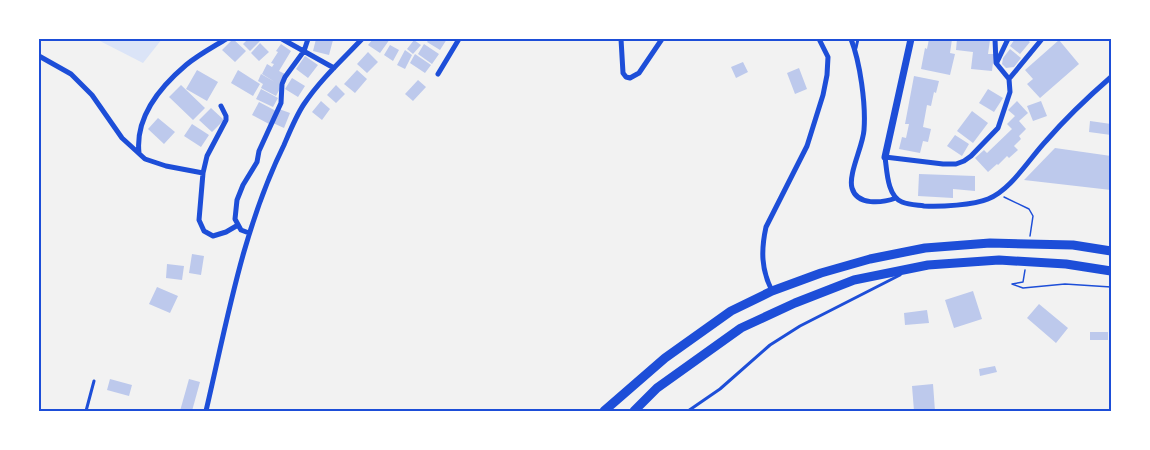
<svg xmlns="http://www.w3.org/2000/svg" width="1150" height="450" viewBox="0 0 1150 450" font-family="'Fira Sans',sans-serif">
	<rect width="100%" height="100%" fill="#f2f2f2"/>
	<path fill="#dbe4f7" d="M96,39H162L143,63Z"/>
	<path fill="#bdc9ec" d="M233,39L246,51L235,62L222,50Z
		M248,39H258L260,41L250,51L243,44Z
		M316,39L333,40L329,55L313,51Z
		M373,39H390L380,53L368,45Z
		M429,39H447L440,50L427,42Z
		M929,39H952L950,53L955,54L950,75L921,69L925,48L927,49Z
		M957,39L990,40L988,54H994L992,71L971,69L973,52L956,50Z
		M1015,39H1026L1030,42L1020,54L1010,46Z
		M414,40L421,45L413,54L407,49Z
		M1059,40L1079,64L1040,98L1027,84L1033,79L1025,70Z
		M260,43L269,52L259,61L251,53Z
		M281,44L291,51L279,71L285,74L279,84L282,85L276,96L261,88L263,84L258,81L261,74L275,82L262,74L267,64L272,67L274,64L271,63L278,52L276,51Z
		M424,44L439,54L432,64L418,54Z
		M390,45L399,50L393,61L384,55Z
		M1010,49L1021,58L1014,67L1006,68L1002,64L1003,58Z
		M405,50L412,55L405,69L397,65Z
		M368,52L378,62L367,73L357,64Z
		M415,54L431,65L425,73L410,63Z
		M305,56L318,65L308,78L296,69Z
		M743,62L748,72L736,78L731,67Z
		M799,68L807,89L795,94L787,73Z
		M197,70L218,82L207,101L186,89Z
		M238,70L260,84L253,96L231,83Z
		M357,70L367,79L355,93L344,84Z
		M914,76L939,81L936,93L934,92L931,106L927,105L923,127L931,129L928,142L923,141L920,153L899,149L902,137L906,138L909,124H905Z
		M292,78L305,86L298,97L285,89Z
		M418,80L426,87L413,101L405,94Z
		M181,85L205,108L193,120L169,97Z
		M336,85L345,94L336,103L327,95Z
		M261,89L278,98L273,107L256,99Z
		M988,89L1003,98L994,112L979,103Z
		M321,101L330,109L322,120L312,112Z
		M1017,101L1028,113L1019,121L1026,129L1019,136L1021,139L1014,146L1018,150L1009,158L1007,156L998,165L997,164L988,172L975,158L984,150L987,153L1012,129L1007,124L1015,116L1008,110Z
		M1041,101L1047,116L1033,121L1027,106Z
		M259,102L276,111L269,124L252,115Z
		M211,108L224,120L212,132L199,120Z
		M279,109L290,113L284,128L273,123Z
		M972,111L988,123L973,143L957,131Z
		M158,118L175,132L164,144L148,129Z
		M1090,121L1111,124V135L1089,132Z
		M192,124L209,135L201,147L184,136Z
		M955,135L969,144L962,156L947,146Z
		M1055,148L1111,156V190L1024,180Z
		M919,174L975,176V191L953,189V198L918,196Z
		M192,254L204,256L201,275L189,273Z
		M167,264L184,266L182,280L166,278Z
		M157,287L178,296L170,313L149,304Z
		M973,291L982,319L954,328L945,300Z
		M1039,304L1068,328L1056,343L1027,318Z
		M927,310L929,323L905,325L904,313Z
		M1090,332H1108V340H1090Z
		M995,366L997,372L980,376L979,369Z
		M110,379L132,385L129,396L107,390Z
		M189,379L200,382L192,411H180Z
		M933,384L935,411H914L912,386Z"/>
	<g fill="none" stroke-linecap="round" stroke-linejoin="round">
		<path stroke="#1d4ed8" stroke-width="1.5" d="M1004,197L1029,209L1033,216L1030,236
			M1025,270L1023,282L1012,284L1023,288L1065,284L1111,287"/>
		<path stroke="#1d4ed8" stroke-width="3" d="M856,48L858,39
			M86,411L94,381
			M688,411L720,389L770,345L800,326L900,275"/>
		<path stroke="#1d4ed8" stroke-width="5" d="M282,39L334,68
			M621,39L623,73L626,77L630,78L639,73L662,39
			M851,39C860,62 866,104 864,130C863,146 848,174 852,188C857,206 882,203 896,198
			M995,39L996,63L1009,79
			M1042,39L1009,79L1010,92L998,128L971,156L964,161L956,164H943L885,157C887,170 887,196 902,202C909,205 917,205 924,206C940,207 974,205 988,199C1011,190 1029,159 1046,141C1066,118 1088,97 1111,77
			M39,56L71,74L92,95L122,138L145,159L166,166L203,173
			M997,62L1008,39
			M438,74L459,39
			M221,106L226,116V120L207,156L203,173L199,220L204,231L213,236L226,232L238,225
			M139,153C135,117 160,87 186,65C198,55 213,47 226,39
			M249,233L241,230L235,219L237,200L243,185L257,162L259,151L281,103L282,84L285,77L304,51L308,39
			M772,291C761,269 761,250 766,227L807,146L823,95L827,75L828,57L819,39
			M206,411C227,321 243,228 284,145C290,131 296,116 304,104C320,80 342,60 362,39"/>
		<path stroke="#1d4ed8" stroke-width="7" d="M885,157L911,39"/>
		<path stroke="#1d4ed8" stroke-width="9" d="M604,411L665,358L731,311L772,291L821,273L870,259L925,248L990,243L1073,245L1111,251
			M634,411L657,388L741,328L795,303L854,280L928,265L999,260L1066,264L1111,271"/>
	</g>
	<rect width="1150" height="450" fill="none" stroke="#ffffff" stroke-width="81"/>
	<rect x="40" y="40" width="1070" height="370" fill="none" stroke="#1d4ed8" stroke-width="2"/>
</svg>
